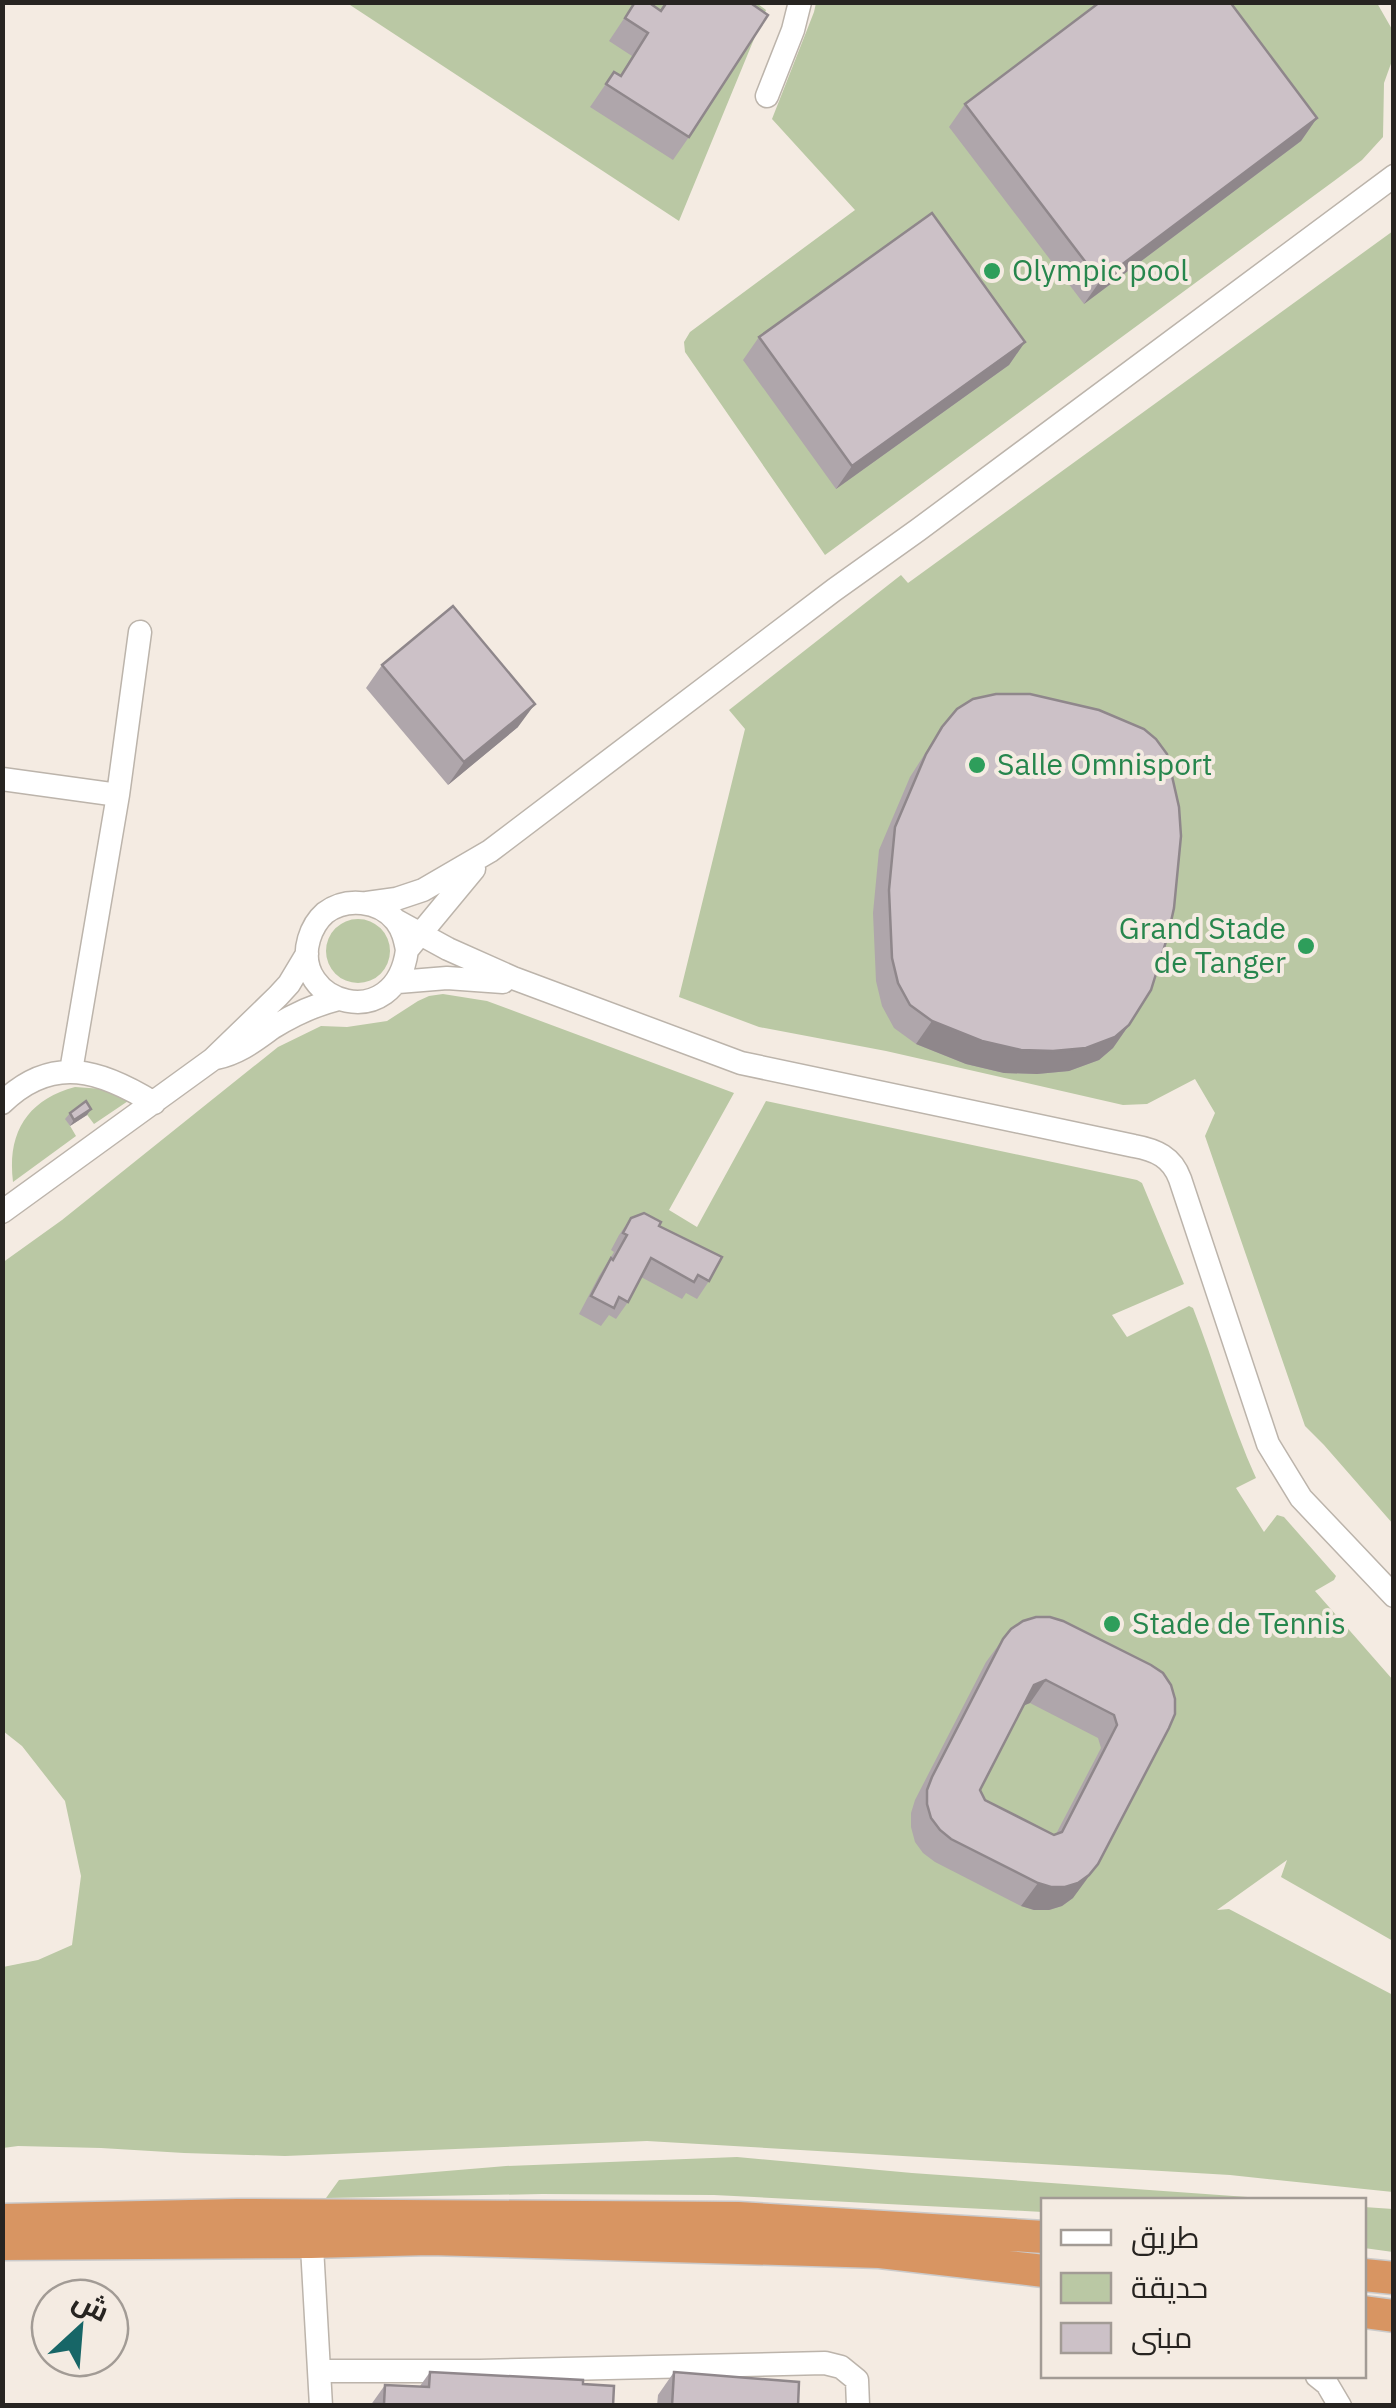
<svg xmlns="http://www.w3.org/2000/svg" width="1396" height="2408" viewBox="0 0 1396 2408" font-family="'IBM Plex Sans',Cairo,sans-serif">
	<rect width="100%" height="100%" fill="#f4ebe2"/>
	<path fill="#bac8a4" d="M755,2L766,10L679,221L347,3Z
		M816,3H1377L1393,31V58L1384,83L1383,137L1362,160L1334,181L825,555L685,352L684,342L690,332L855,210L772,119L814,12Z
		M1393,231V1524L1324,1445L1305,1426L1205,1136L1215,1113L1195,1079L1147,1104L1123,1105L886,1051L759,1027L679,997L745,729L729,710L901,575L908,583Z
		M326 951a32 32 0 1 1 64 0a32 32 0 1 1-64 0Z
		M443,994L487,1001L734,1093L669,1210L697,1227L766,1101L1137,1180L1142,1183L1184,1284L1112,1315L1127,1337L1189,1306L1193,1308C1215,1364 1231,1423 1256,1478L1236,1488L1264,1532L1277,1515L1284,1517L1336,1576L1334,1580L1315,1591L1393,1680V1941L1281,1877L1287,1860L1217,1910L1229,1909L1393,1995V2192L1230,2175L647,2141L285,2156L184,2153L101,2148L18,2146L3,2148V1967L38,1960L72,1945L81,1876L65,1801L22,1746L3,1731L2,1263L62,1220L278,1047L321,1026L347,1027L387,1021L418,1001L429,996Z
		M75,1087L103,1089L131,1099L94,1124L82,1108L66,1119L76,1136L13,1182C7,1133 27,1100 75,1087Z
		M737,2157L912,2173L1291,2200H1044L1043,2212L714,2195L542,2194L326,2198L339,2180L506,2166Z
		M1364,2207L1393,2209V2252L1364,2248Z"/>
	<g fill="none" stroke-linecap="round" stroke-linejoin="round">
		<defs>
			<path id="minor" d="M767,96L793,30L800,2
				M2,779L118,795
				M367,903L396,899L423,890L490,851L834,590L918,530L1394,176
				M395,920L448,949L513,978L741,1063L1134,1146C1156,1150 1172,1157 1180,1179L1268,1444L1301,1498L1394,1596
				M407,950C405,940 403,930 396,921C379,900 346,897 325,913C317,920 312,929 309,939C290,1004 396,1035 407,950L474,869
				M398,982L447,978L503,982
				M216,1058C239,1053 254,1041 272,1028C293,1015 314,1005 338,999
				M71,1071L118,795L140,632
				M2,1103C53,1053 102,1071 154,1103
				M2,1212L213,1059L278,996L289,984L307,954
				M311,2229L321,2406
				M319,2371H480L825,2363L841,2367L857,2380L858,2406
				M1317,2376L1327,2384L1340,2406"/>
			<path id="highway" d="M2,2220L237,2215L738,2218L1044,2237
				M2,2244L311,2242L430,2239L880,2252L1044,2271
				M1364,2275L1394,2278
				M1364,2312L1394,2316"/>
		</defs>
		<use href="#minor" stroke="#bcb4ab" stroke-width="25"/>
		<use href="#highway" stroke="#cbcaca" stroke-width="35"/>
		<use href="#minor" stroke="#fff" stroke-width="22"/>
		<use href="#highway" stroke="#d89562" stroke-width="32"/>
	</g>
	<path fill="#afa6ab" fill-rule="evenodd" d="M635,2L660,10L665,2H749L689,137L673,160L590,107L614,72L620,76L632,56L609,41Z
		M965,104L1317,118L1301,141L1084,304L949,127Z
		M759,337L1025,342L1009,365L836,489L743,360Z
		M382,665L518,727L448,785L366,688Z
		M942,727L1129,1025L1113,1048L1099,1060L1069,1071L1037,1074L1004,1073L966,1064L916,1044L894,1028L882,1006L876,981L873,913L879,850L910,777Z
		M70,1113L87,1115L70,1126L65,1119Z
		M631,1218L659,1226L709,1281L697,1299L686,1293L682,1299L641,1277L628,1302L616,1319L609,1315L601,1326L579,1314L599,1276L614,1252L611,1250L619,1235Z
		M1003,1639L1151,1665L1073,1898L1062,1906L1049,1910H1034L1021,1906L935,1862L923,1853L915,1842L911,1827V1813L915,1800L986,1662ZM1030,1703L1098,1738L1101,1748L1056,1834L1054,1835L985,1800L980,1790L1024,1705Z
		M430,2372L583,2384L613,2406H370L385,2385L420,2386Z
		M674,2372L798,2406H657L658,2395Z"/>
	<path fill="#8f878b" d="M1317,118L1301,141L1084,304L1100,281Z
		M1025,342L1009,365L836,489L852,466Z
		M535,704L518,727L448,785L464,762Z
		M932,1021L1129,1025L1113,1048L1099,1060L1069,1071L1037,1074L1004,1073L966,1064L916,1044Z
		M91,1109L87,1115L70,1126L74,1120Z
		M1046,1680L1030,1703L1018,1708L1034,1685Z
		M1098,1864L1073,1898L1062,1906L1049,1910H1034L1021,1906L1038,1883Z"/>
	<path fill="#ccc1c7" stroke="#8f878b" stroke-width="2.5" fill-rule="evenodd" d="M635,2H648L661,11L667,2H749L768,15L689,137L606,84L614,72L621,76L648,33L625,18Z
		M1100,2H1230L1317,118L1100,281L965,104Z
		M932,213L1025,342L852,466L759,337Z
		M453,606L535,704L464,762L382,665Z
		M996,694H1030L1099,710L1144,729L1156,739L1167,754L1179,807L1181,836L1174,908L1168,935L1151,990L1129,1025L1115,1037L1086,1048L1053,1051L1021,1050L982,1041L932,1021L910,1005L898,983L892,958L889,890L895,827L926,754L942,727L957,709L973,699Z
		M86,1101L91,1109L74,1120L70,1113Z
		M644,1213L661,1222L659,1226L722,1257L709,1281L698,1275L694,1282L651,1258L628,1302L619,1297L614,1308L591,1296L611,1258L613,1260L627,1235L623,1233L631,1218Z
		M1036,1617H1050L1063,1621L1151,1665L1163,1673L1171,1685L1175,1699V1714L1169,1728L1098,1864L1089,1875L1078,1883L1065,1887H1051L1038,1883L951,1839L940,1830L931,1818L927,1804V1790L932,1777L1003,1639L1011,1629L1023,1621ZM1046,1680L1114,1715L1117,1725L1062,1832L1054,1835L985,1800L980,1790L1034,1685Z
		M430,2372L583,2380V2384L614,2386L613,2406H375V2404H384L385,2385L429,2387Z
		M674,2372L799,2382L798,2406H672Z"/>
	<g fill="#2e9e5b" stroke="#f4ebe2" stroke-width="4">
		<circle cx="992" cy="271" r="10"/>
		<circle cx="977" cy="765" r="10"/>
		<circle cx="1306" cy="946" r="10"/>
		<circle cx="1112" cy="1624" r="10"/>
	</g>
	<g text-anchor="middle" stroke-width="8" stroke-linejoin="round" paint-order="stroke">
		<g font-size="30" fill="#27864d" stroke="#f4ebe2" text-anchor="start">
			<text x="1012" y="281">Olympic pool</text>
			<text x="997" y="775">Salle Omnisport</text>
			<text x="1286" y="939" text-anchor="end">Grand Stade<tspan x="1286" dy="34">de Tanger</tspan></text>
			<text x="1132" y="1634">Stade de Tennis</text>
		</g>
	</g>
	<rect width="1396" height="2408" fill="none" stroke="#272421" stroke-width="10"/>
	<rect x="1041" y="2198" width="325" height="180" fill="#f4ebe2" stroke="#a29b95" stroke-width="2.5"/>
	<rect x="1061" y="2230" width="50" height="15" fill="#ffffff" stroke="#a29b95" stroke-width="2.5"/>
	<text x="1131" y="2248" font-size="30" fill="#272421">طريق</text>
	<rect x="1061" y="2273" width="50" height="30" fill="#bac8a4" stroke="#a29b95" stroke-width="2.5"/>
	<text x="1131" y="2298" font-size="30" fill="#272421">حديقة</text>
	<rect x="1061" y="2323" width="50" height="30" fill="#ccc1c7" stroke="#a29b95" stroke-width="2.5"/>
	<text x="1131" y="2348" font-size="30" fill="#272421">مبنى</text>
	<g transform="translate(80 2328) rotate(26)"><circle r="48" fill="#f4ebe2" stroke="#a29b95" stroke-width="2.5"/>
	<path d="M0-8L18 38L0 25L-18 38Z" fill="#176667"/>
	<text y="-15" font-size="28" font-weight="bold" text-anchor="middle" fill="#272421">ش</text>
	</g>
</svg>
